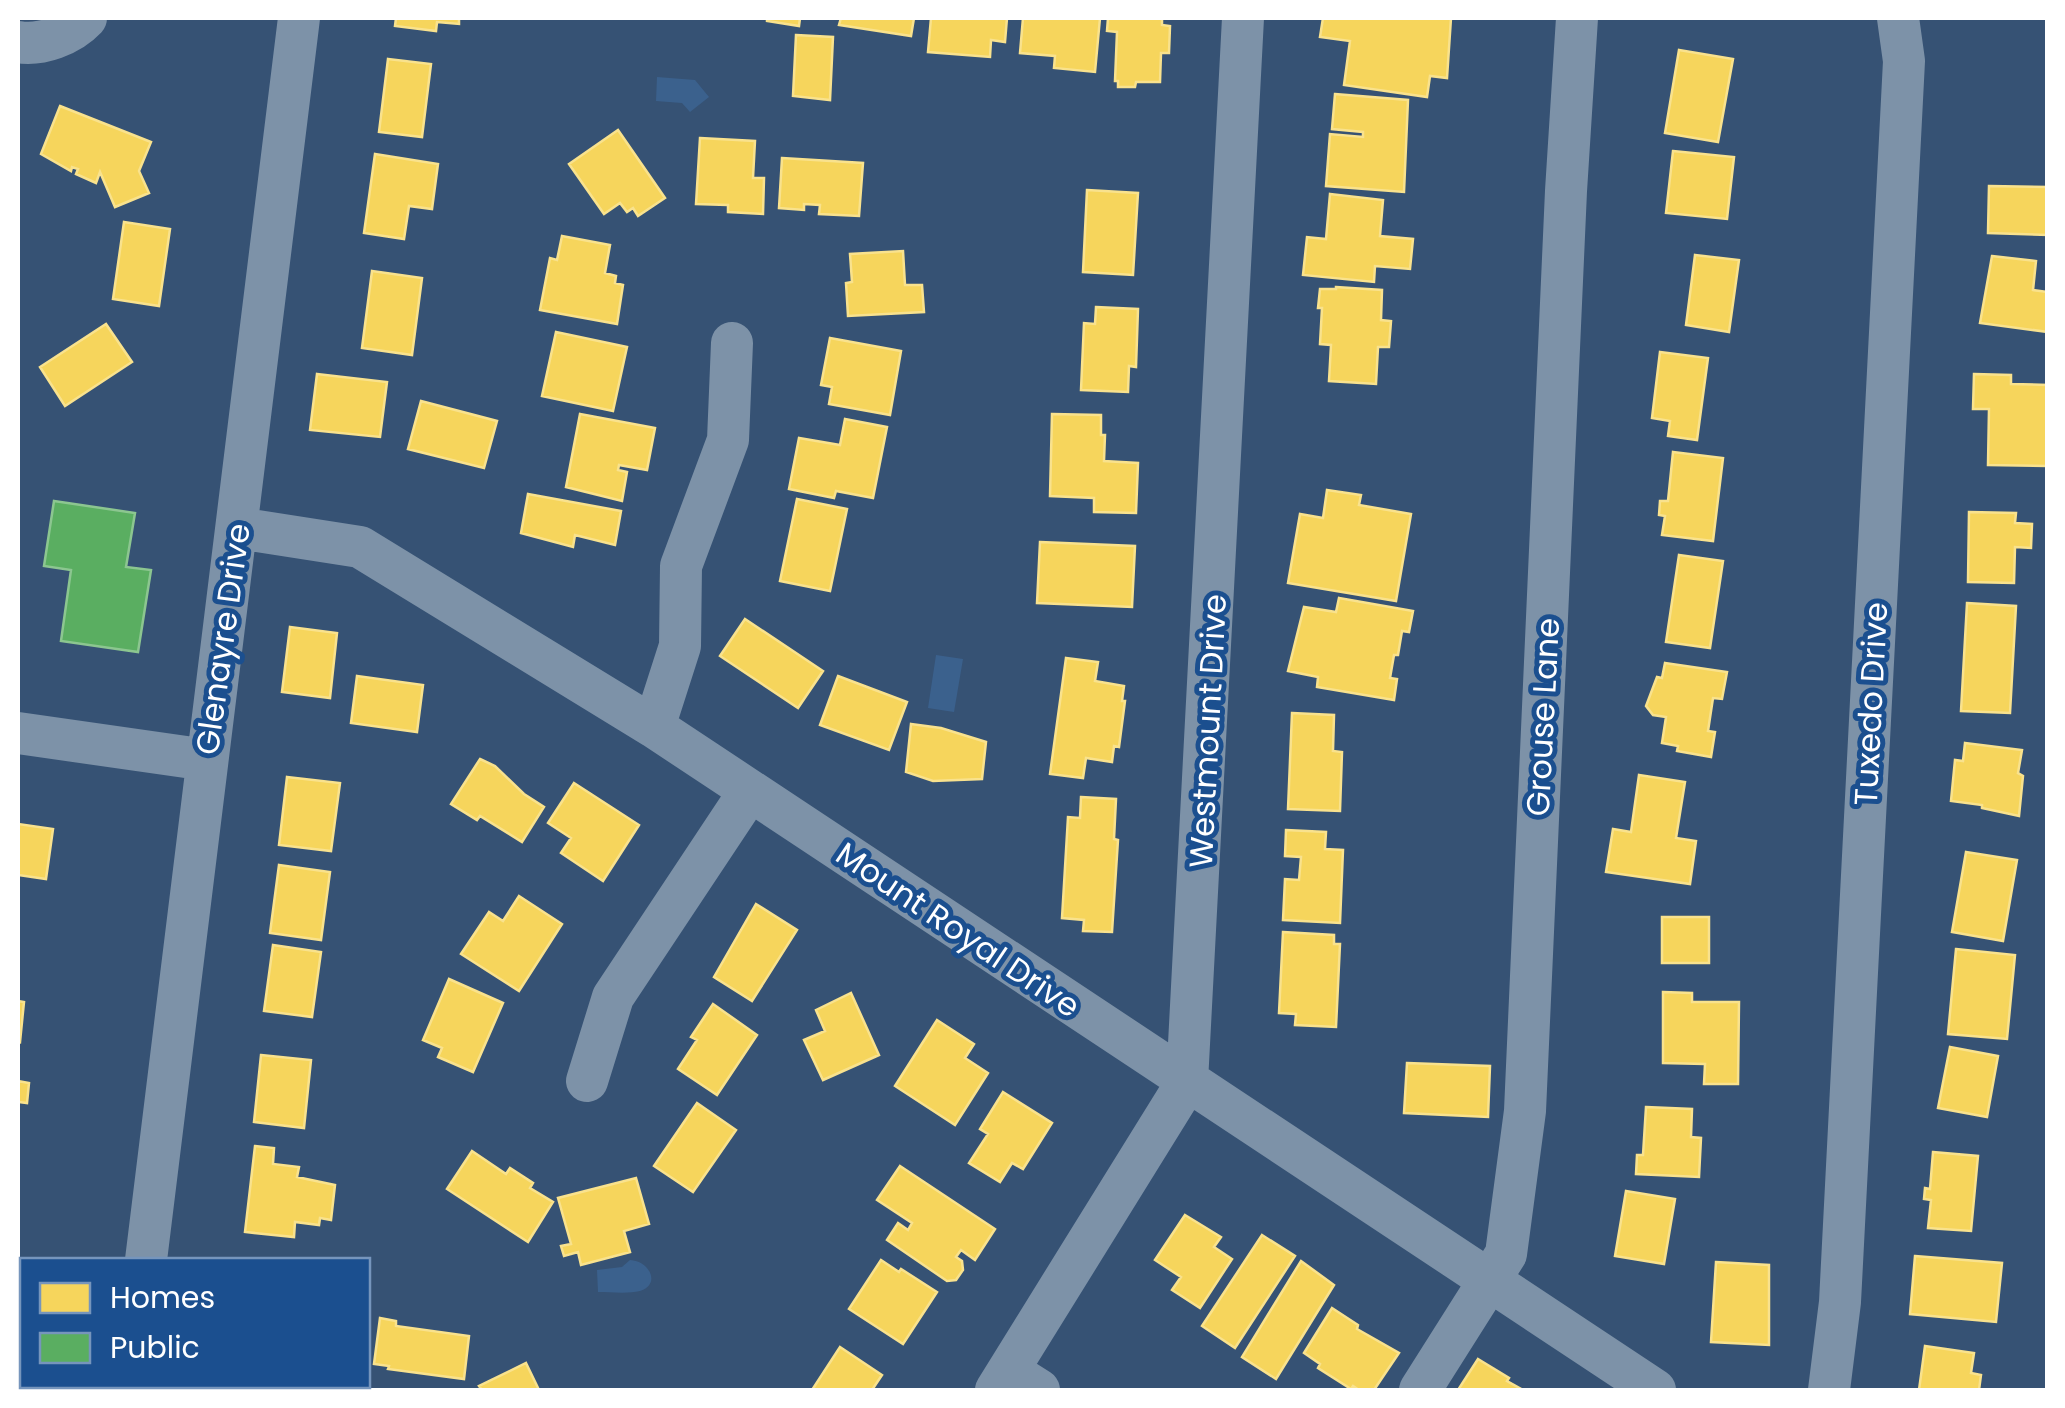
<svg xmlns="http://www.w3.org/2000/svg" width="2065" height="1408" viewBox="0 0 2065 1408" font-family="Poppins,sans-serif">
	<rect width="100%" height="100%" fill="#365274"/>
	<path fill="#3b618d" d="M657,77L695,80L709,97L690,112L682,103L656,101Z
		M936,655L963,659L954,712L928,708Z
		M630,1260C650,1261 661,1285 640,1291C628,1294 610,1292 598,1292L597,1270L622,1267Z"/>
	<path fill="#f6d55c" stroke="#f9e28d" stroke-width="2.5" d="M396,18H459V24L437,22L436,31L395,26Z
		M767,18H800L799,26L767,21Z
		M841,18H914L911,36L839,25Z
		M931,18H1007L1005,42L991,40L990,57L928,52Z
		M1023,18H1100L1095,72L1054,68L1055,56L1020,53Z
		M1108,18H1162V25L1170,26L1169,53H1161L1160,82H1136L1135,87H1118V81H1115L1117,32L1107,31Z
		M1323,18H1451L1447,78L1430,76L1427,97L1344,85L1350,41L1320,37Z
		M796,35L833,37L830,100L793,96Z
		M1679,50L1733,59L1718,142L1665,133Z
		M388,59L431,64L422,137L379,132Z
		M1335,94L1408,100L1404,192L1326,186L1330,134L1363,137V132L1332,129Z
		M60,106L151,142L139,171L149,193L115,207L100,172L96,183L76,174L78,169L72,167L71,171L41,154Z
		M618,130L665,198L638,216L633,208L627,212L620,203L604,214L569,164Z
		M700,138L755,141L753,178H764L763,214L728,212V205L696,204Z
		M1673,151L1734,157L1727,219L1666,213Z
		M375,154L438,164L432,209L409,206L404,239L364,233Z
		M782,158L863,163L859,216L819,214L820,205L804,204V210L779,208Z
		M1989,186L2048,187V235L1988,233Z
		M1087,190L1138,193L1133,275L1083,272Z
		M1330,194L1383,200L1380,236L1413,239L1410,269L1375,266L1374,282L1303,275L1307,237L1326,239Z
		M124,222L170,229L159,306L113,299Z
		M562,236L610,245L605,273L616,276L615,283L623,285L617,324L540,310L550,258L557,260Z
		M903,251L905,285H922L924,312L848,316L846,283L852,282L850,254Z
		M1695,255L1739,260L1729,332L1686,325Z
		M1992,256L2036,261L2033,290L2048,292V332L1980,323Z
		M372,271L422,278L412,355L362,348Z
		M1336,287L1382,290L1381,320L1391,321L1389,347H1378L1376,384L1329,381L1331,345L1320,344L1322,308H1318L1320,289H1336Z
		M1096,307L1138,309L1136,367L1129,366L1128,392L1081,390L1084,323L1095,324Z
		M106,324L132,362L65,406L40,367Z
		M556,332L627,347L613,411L542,396Z
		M830,338L901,351L890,415L829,404L832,387L821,385Z
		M1660,352L1708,358L1697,440L1668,436L1670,421L1652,418Z
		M317,374L387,382L380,437L310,430Z
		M1974,374L2011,375V384L2048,385L2047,466L1988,465L1989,409H1973Z
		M421,401L497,421L484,468L408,449Z
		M580,414L655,428L647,470L619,465L618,470L627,472L622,501L566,487Z
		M1052,414L1101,415V435H1105L1104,461L1138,463L1136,513L1094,512V498L1050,496Z
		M845,419L887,427L873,498L836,491L834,498L789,489L799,438L840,445Z
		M1673,452L1723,458L1713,541L1662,535L1665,516L1659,515L1660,501H1668Z
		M1327,490L1361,495L1359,505L1411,514L1396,601L1288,583L1300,514L1323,518Z
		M528,494L621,511L615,545L575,535L573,547L521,533Z
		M797,499L847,509L830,591L780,581Z
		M1969,512L2016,513L2015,523L2032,524L2031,548L2015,547L2014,583L1968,582Z
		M1040,542L1135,546L1132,607L1037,603Z
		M1679,555L1723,561L1710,648L1666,642Z
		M1339,598L1413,611L1409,632L1402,631L1398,655H1394L1390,678L1397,679L1394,700L1317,687L1318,677L1288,671L1304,607L1336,612Z
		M1967,603L2016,606L2010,713L1961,711Z
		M745,619L823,671L798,708L720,656Z
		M290,627L337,633L330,698L282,692Z
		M1066,658L1098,662L1095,681L1124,686L1122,701H1125L1119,747L1114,746L1112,762L1086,758L1083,778L1050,774Z
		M1665,663L1727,672L1722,699L1713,698L1708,731L1715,732L1711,757L1677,751L1678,746L1662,743L1666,717L1653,715L1646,706L1657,677L1662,678Z
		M357,676L423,685L417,732L351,723Z
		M838,676L907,702L889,750L820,725Z
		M1292,713L1334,715L1333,751L1342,752L1340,811L1288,809Z
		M911,724L941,728L986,742L982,779L933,781L906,772Z
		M1965,743L2022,750L2018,773L2023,776L2019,816L1982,808V805L1951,801L1955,760L1963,761Z
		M480,759L495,766L524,794L544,807L522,842L480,816L477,820L451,804Z
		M1639,775L1685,782L1676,838L1696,841L1690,884L1606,872L1613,829L1631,832Z
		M287,777L340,783L331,851L279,845Z
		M574,783L639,825L603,881L561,853L571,838L548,823Z
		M1081,797L1116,799L1114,839L1118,840L1112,932L1083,931L1084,920L1062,918L1068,817L1080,818Z
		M18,807V824L53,829L46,879L18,875Z
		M1286,830L1326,832L1325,849L1343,850L1340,923L1283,920L1285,879L1299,880L1301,857L1285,856Z
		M1966,852L2017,860L2003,941L1952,932Z
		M279,865L330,872L321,940L270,933Z
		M519,896L562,924L519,991L461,954L489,912L503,921Z
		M756,904L797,930L752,1001L714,977Z
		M1662,917H1709V963H1662Z
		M1283,932L1334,935V944H1340L1336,1027L1295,1025L1296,1014L1279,1013Z
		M273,945L321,952L312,1017L264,1011Z
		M1956,949L2015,955L2007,1039L1948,1034Z
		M449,979L503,1003L473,1072L438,1057L442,1048L423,1040Z
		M1663,992L1692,993V1002H1739L1738,1084H1704L1705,1064L1663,1063Z
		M851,993L879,1055L823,1080L804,1040L825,1031L816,1010Z
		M18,1001L24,1002L20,1042L18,1041Z
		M713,1004L757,1035L717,1095L678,1069L697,1040L691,1037Z
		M937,1020L974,1044L965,1058L988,1073L955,1125L895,1086Z
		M1950,1047L1998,1056L1987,1117L1938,1108Z
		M261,1055L311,1060L304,1128L254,1122Z
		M1407,1063L1490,1066L1488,1117L1404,1113Z
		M18,1081L29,1083L27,1103L18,1102Z
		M1003,1092L1052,1123L1023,1169L1012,1163L1000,1182L969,1163L988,1134L980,1129Z
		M697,1103L736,1130L693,1192L654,1166Z
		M1646,1107L1692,1109L1691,1137L1701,1138L1699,1177L1636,1174L1637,1155H1643Z
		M255,1146L274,1148L273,1164L299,1167L297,1177L335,1185L331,1220L320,1218L319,1225L295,1222L294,1237L245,1232Z
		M472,1151L506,1174L510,1168L533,1183L530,1188L553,1202L528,1242L447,1189Z
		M1933,1152L1978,1156L1971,1231L1928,1228L1931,1200L1924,1199L1925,1188L1930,1189Z
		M900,1166L995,1229L975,1260L961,1250L956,1257L962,1261L963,1270L956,1280L947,1281L887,1240L898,1223L908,1230L912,1223L877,1200Z
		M636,1178L649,1224L624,1231L630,1252L581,1265L578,1252L564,1256L561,1246L571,1244L558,1198Z
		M1626,1191L1675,1199L1664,1264L1615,1256Z
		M1185,1215L1221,1237L1214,1247L1232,1259L1200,1308L1172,1290L1181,1277L1155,1260Z
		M1262,1235L1295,1256L1235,1348L1202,1326Z
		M1915,1256L2002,1263L1996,1322L1910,1314Z
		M881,1260L899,1272L901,1269L937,1292L903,1344L849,1309Z
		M1301,1261L1334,1285L1276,1379L1242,1357Z
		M1716,1262L1769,1265V1345L1711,1342Z
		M1332,1308L1358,1325L1357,1329L1399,1353L1374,1390H1359L1353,1386L1351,1389L1318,1368L1320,1364L1304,1353Z
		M380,1318L396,1321V1326L469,1336L464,1379L388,1369L389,1366L374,1364Z
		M1925,1346L1974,1353L1971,1373L1981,1375L1979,1390H1919Z
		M840,1347L882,1375L872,1390H812Z
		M1478,1359L1509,1378L1507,1381L1523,1390H1458Z
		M526,1363L539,1390H482L479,1386Z
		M227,1386H263L278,1390H226Z"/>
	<path fill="#5aae61" stroke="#8cc690" stroke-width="2.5" d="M54,501L135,513L126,567L151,570L138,652L61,641L71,570L44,566Z"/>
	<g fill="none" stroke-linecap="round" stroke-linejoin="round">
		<path stroke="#7d92a8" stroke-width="42" d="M18,42C41,46 70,35 86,18
			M238,528L360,547L654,727L1655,1390
			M654,727L680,646L681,566L728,440L732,343
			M18,733L207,760
			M587,1081L613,997L749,792
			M146,1260L299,18
			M1009,1371L1039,1390
			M131,1390L132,1386
			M996,1390L1187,1082L1243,18
			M1420,1390L1506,1254L1525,1111L1566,191L1577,18
			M1829,1390L1840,1302L1904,61L1898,18"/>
	</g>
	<g text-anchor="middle" stroke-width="10" stroke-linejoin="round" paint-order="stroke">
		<g font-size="32" fill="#fff" stroke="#1b4f8f">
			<text transform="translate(223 639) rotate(-82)" y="11">Glenayre Drive</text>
			<text transform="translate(1871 704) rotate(-87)" y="11">Tuxedo Drive</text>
			<text transform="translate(1543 717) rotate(-87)" y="11">Grouse Lane</text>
			<text transform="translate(1208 731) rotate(-87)" y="11">Westmount Drive</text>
			<text transform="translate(958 930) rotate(34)" y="11">Mount Royal Drive</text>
		</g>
	</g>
	<rect width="2065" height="1408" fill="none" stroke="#ffffff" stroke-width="40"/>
	<rect x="20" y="1258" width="350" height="130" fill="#1b4f8f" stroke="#7695bc" stroke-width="2.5"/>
	<rect x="40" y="1283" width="50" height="30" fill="#f6d55c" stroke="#7695bc" stroke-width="2.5"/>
	<text x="110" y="1308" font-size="30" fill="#ffffff">Homes</text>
	<rect x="40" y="1333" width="50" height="30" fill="#5aae61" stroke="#7695bc" stroke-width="2.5"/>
	<text x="110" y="1358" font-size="30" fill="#ffffff">Public</text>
</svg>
